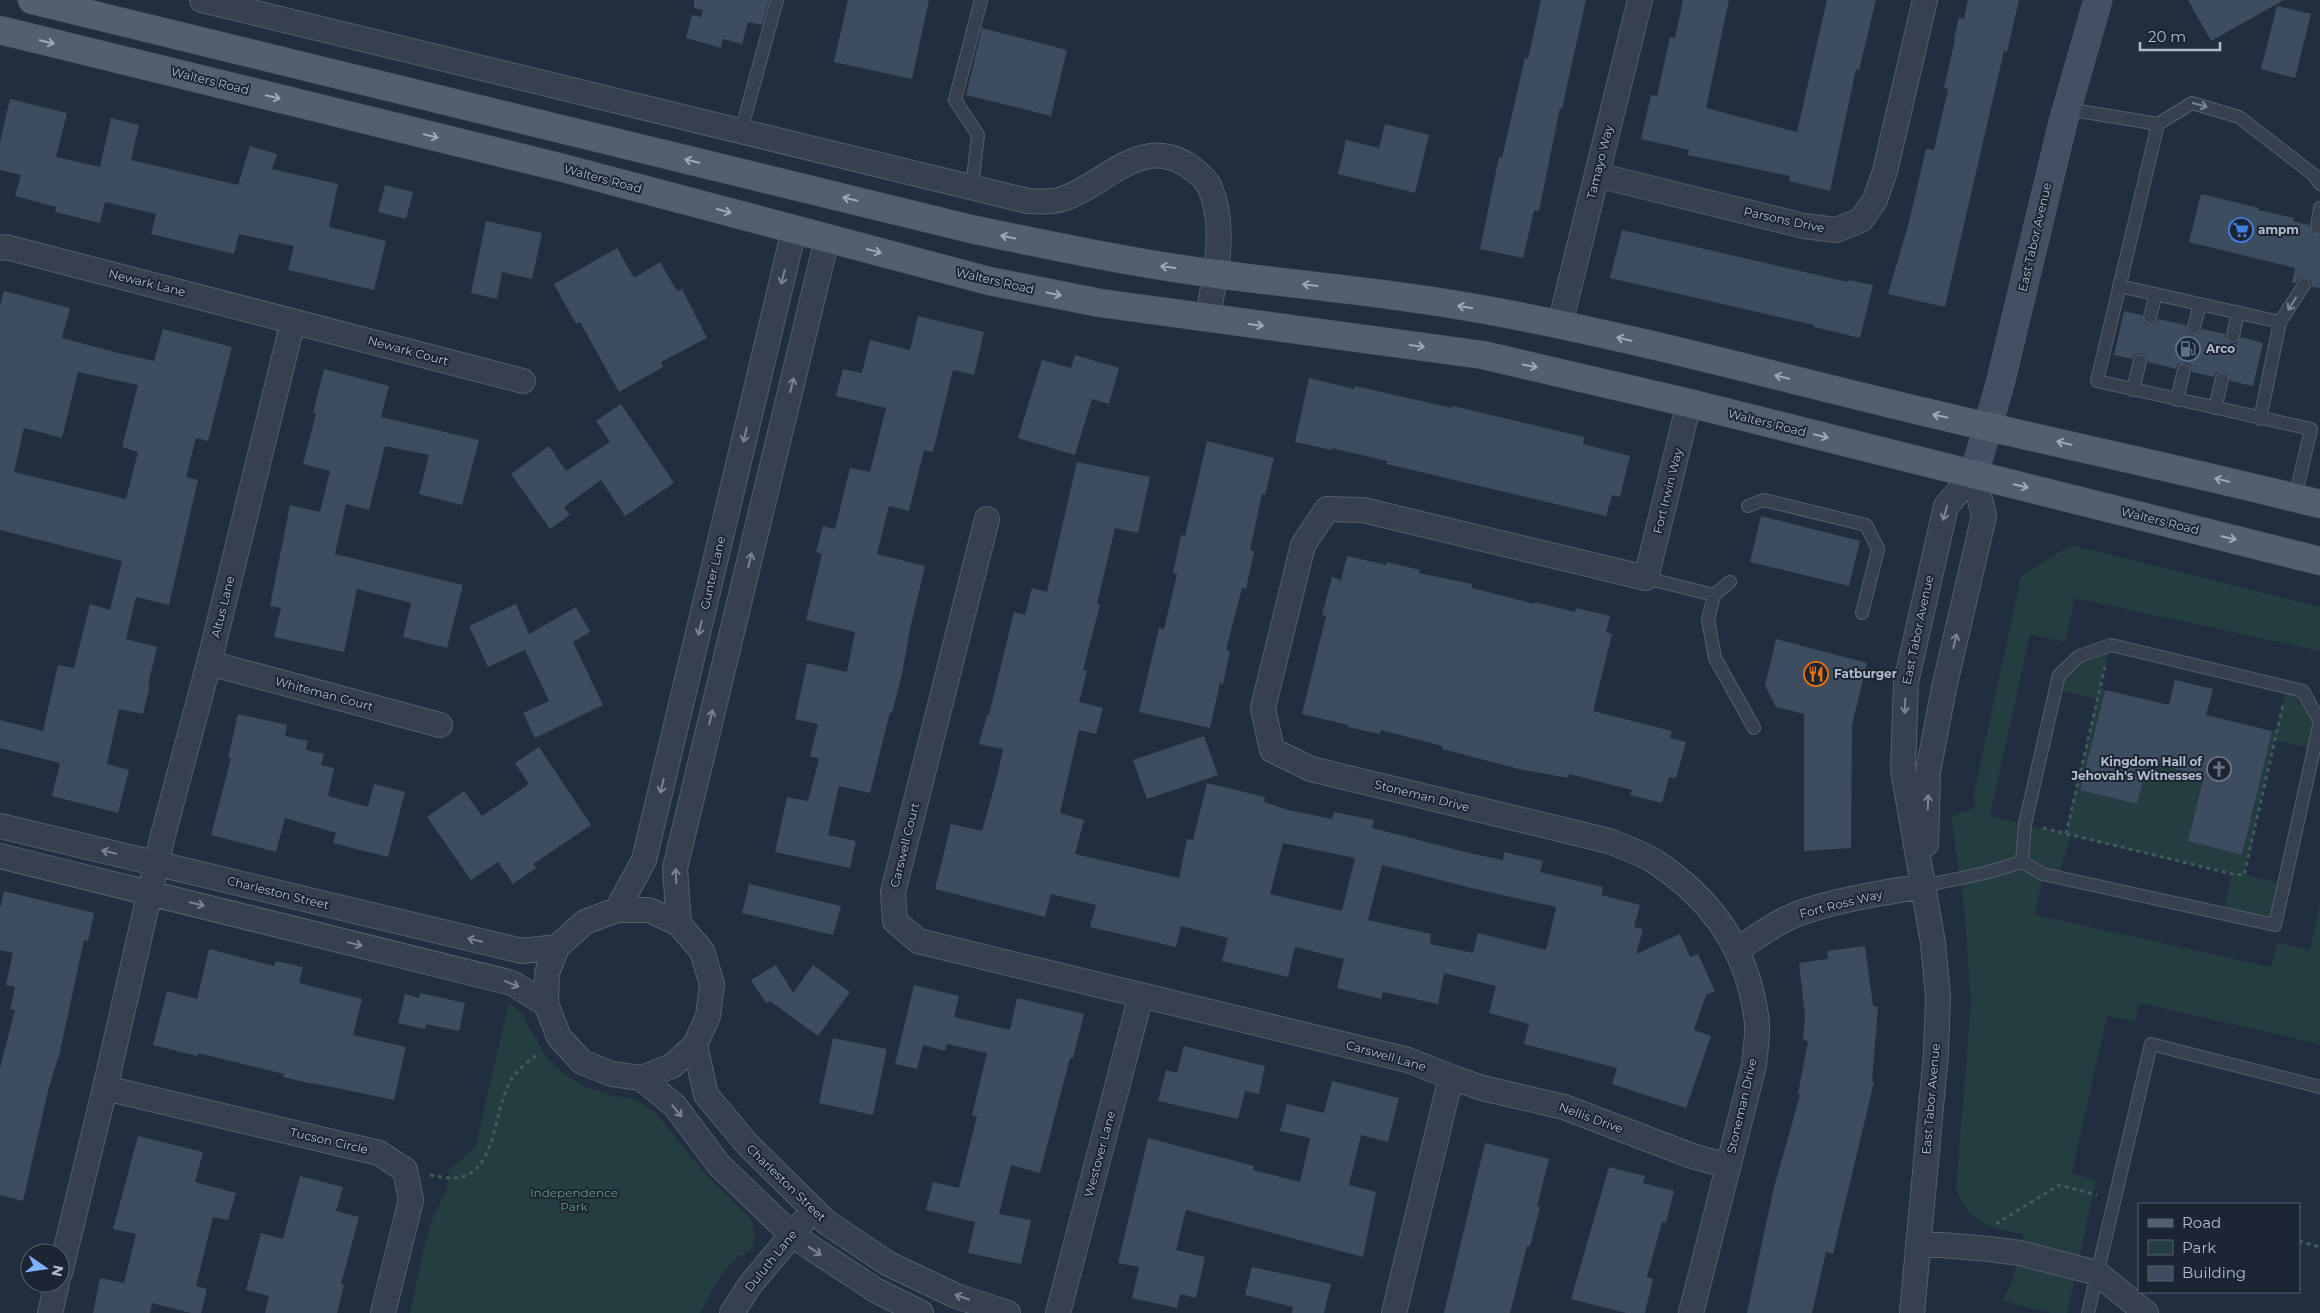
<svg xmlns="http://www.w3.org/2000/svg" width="2320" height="1313" viewBox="0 0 2320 1313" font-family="Montserrat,sans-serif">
	<rect width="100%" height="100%" fill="#212e3f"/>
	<path fill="#233d40" d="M2071,545L2320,607V651L2075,598L2065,642L2030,634L1990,816L2066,834L2097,699L2055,689L2059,675L2111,645L2100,687L2105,690L2080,790L2137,804L2148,762L2204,776L2188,841L2242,854L2272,731L2276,730L2287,688L2303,691L2320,722L2314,749L2274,740L2244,875L2285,884L2275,925L2223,913L2232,874L2071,836L2058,877L2043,875L2035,915L2271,967L2277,943L2310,950L2320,903V1044L2140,1003L2135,1022L2107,1016L2072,1173L2096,1181L2067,1313H2051L2002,1301L2013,1280L2023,1234C1989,1228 1967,1222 1956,1188L1971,1003L1964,906L1951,817L1975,808L1974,793L2021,576Z
		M509,1002L522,1014L546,1057L565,1075L586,1087L614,1096L631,1098L654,1111L708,1177L751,1219L755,1235L752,1247L749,1252L736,1258L721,1275L700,1313H410C417,1282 422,1248 433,1218C440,1200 450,1193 448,1171L475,1148Z"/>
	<path fill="#3d4c5f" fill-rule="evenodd" d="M694,0H769L762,25L748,22L742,44L723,39L721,48L686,38L692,15L701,17L703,10L694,8Z
		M848,0H929L912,79L834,62Z
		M1541,0H1586L1562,109L1560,108L1539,211L1534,210L1523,258L1480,249L1499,157L1502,158L1525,58L1528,59Z
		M1683,0H1729L1706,108L1797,132L1827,0H1876L1859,70L1856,69L1830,191L1789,181L1790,176L1688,155L1689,150L1641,139L1651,95L1657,96L1670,37L1675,38Z
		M1968,0H2019L2007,52L2004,51L1945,307L1888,294L1909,222L1926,149L1934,150L1948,89L1944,88L1955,40L1954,39L1959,17L1964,19Z
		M2188,0H2284L2211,41Z
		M2277,6L2311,14L2295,78L2261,69Z
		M982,28L1067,50L1051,116L966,95Z
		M10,99L67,113L56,157L100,167L111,118L139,125L131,160L238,185L250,146L277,154L272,169L338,184L329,227L386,241L374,290L288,270L294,246L239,234L234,254L151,234L156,214L105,202L100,223L55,212L56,207L15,196L21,175L0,170V142Z
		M1385,124L1429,135L1415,193L1338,174L1346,140L1379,148Z
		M385,185L413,192L406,219L378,212Z
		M2201,194L2259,208L2258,210L2294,218L2293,221L2309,225L2312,233L2320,234V288L2312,287L2311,281L2305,277L2300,278L2295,283H2292L2295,268L2189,242Z
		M486,221L542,233L532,279L502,272L497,299L471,293Z
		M1622,230L1848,282L1849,280L1873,285L1860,338L1814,327V325L1610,278Z
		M617,248L634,278L660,262L677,291L682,289L707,338L661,362L663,367L619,392L580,322L576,324L554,284Z
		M4,291L70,308L62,338L122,354L154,361L163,329L232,347L208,441L196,438L186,477L198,480L169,605L136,597L126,639L157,647L148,685H150L143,714L119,709L107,764L129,770L118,813L52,796L60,763L0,748V720L43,731L58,665L74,668L90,604L110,610L122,561L0,530V306ZM78,372L138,385L122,447L138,452L126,499L14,472L24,428L62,438Z
		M2124,311L2142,315L2144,322L2148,325L2155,323L2158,319L2186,325L2188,332L2192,335L2199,333L2202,329L2225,334L2226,339L2231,344H2236L2241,337L2263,343L2253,386L2230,381L2228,374L2223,371L2216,373L2214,377L2192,372L2190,364L2185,362L2178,364L2176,369L2148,362L2146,356L2141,353L2134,355L2132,359L2114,355Z
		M918,316L984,332L974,375L953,370L933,452L924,450L909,511L889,506L877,554L925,566L910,629L902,674L892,713L890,712L870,793L839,786L828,835L856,841L850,868L775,852L787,797L808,801L819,759L810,756L818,724L795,719L807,663L847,672L855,632L806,620L822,554L816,552L823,526L835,529L850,468L870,472L886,408L836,396L843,369L862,373L870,340L910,350Z
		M1075,355L1119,368L1109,404L1092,399L1075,455L1018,438L1042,360L1071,368Z
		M324,369L389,386L381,417L479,440L462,505L419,494L429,455L385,446L369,510L346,504L335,554L463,585L447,648L403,637L411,603L357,589L344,652L274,637L281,608L270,606L290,505L320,512L330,471L303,464L316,414L313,413Z
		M1309,378L1354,389L1355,386L1452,408L1453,406L1584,437L1583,444L1630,456L1620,497L1612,495L1606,516L1387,464V461L1332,448V450L1295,442Z
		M621,404L674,483L625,516L601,480L564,507L570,515L550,529L511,474L549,446L566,471L610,442L596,421Z
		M1207,441L1274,458L1265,495L1262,494L1250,550L1254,551L1246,589L1242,588L1226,650L1230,651L1223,684L1220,683L1210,728L1139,712L1159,628L1164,629L1177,574L1173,573L1181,535L1185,536Z
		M1077,462L1150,477L1138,533L1115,528L1097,604L1100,605L1083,670L1087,671L1079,702L1103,708L1096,734L1079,730L1060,813L1084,820L1075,854L1179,878L1187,839L1193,840L1207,783L1265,797L1264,802L1288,810L1332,819L1334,812L1374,820L1372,828L1469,853L1503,860L1504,852L1543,861L1540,872L1603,887L1601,895L1640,905L1634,927L1643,929L1636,954L1680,934L1690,957L1698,954L1715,991L1706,995L1694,1030L1711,1036L1686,1108L1612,1084L1617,1068L1524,1044L1529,1024L1489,1013L1496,986L1444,973L1438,1004L1383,992L1381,999L1337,988L1344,959L1295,947L1288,977L1222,961L1228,938L1181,926L1176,947L1090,927L1096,905L1051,894L1045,917L935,889L951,824L982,831L997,777L1003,749L979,744L987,715H989L1014,612L1025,615L1032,588L1047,592ZM1283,843L1355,858L1342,911L1270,894ZM1382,865L1471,888L1556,907L1546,950L1478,933L1473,953L1430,944L1431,934L1368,920Z
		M1761,516L1860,541L1849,586L1750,562Z
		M1347,556L1386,565L1387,562L1420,570L1419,573L1472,584V588L1535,604V602L1575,612L1576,608L1610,616L1606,632L1612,634L1593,711L1672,731L1670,738L1686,742L1676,778L1669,777L1662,803L1630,795L1632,790L1569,774L1568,778L1519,769L1442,749V746L1381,730L1380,734L1348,727V725L1302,714L1326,616L1322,615L1332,577L1341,580Z
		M516,604L529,634L576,607L590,632L573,642L603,705L535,738L523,713L549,701L525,650L488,667L469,626Z
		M1776,639L1867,663L1852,725L1851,848L1804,851V714L1776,707L1765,686Z
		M2175,680L2213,689L2206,715L2272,731L2242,855L2188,841L2204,776L2148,762L2137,804L2080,790L2105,690L2169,705Z
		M238,714L287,725L285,736L308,741L306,750L324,754L321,765L334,768L328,796L368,807L374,784L405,792L388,857L333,843L336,833L285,818L276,852L211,835L231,758H228Z
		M1204,736L1218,775L1147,799L1133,760Z
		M539,747L591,825L533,864L536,868L513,884L498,862L471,880L427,817L464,791L482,816L529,784L515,763Z
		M749,884L841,906L833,935L742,913Z
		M4,891L94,913L88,941L84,940L60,1052L49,1087L23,1201L0,1195V1068L15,1010L10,1009L15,987L6,985L13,953L0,950V909Z
		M1865,946L1873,1006L1878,1007L1872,1082H1874L1833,1254L1826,1252L1812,1313H1747L1773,1191L1800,1095L1798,1094L1808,1041L1803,1040L1805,1017L1799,963L1828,959L1827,951Z
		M209,949L274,966L276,961L303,967L299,983L362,999L353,1035L406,1047L394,1100L312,1083V1084L283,1077L284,1074L198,1053L197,1056L153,1045L167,991L197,999Z
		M776,965L793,993L813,965L850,992L818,1036L770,1001L766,1003L751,980Z
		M914,985L959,996L954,1017L1010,1030L1017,998L1084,1014L1073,1058H1070L1040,1173L1011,1165L999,1214L1031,1220L1021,1264L968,1253L975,1222L926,1210L933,1182L959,1188L977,1116L972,1115L987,1053L947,1044L945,1051L923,1045L917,1069L895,1064Z
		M420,993L465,1003L459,1031L426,1024L425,1029L398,1023L405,994L419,998Z
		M833,1038L887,1049L873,1115L819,1103Z
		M1184,1046L1265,1066L1259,1094L1245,1091L1238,1119L1158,1101L1166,1070L1177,1073Z
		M1332,1081L1399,1098L1388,1142L1361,1135L1349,1185L1376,1192L1363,1257L1186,1210L1176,1250L1205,1257L1196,1298L1180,1294L1177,1308L1132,1298L1139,1267L1118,1263L1148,1138L1254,1166L1253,1170L1300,1182L1310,1138L1280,1131L1287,1104L1324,1113Z
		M138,1136L203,1152L195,1182L236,1193L228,1220L213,1217L196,1286L207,1289L201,1313H191L152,1303L150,1313H93L100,1278L124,1283L136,1234L113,1229Z
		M1485,1143L1549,1159L1537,1206L1540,1207L1530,1246H1527L1510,1313H1444Z
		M1609,1167L1645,1176L1643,1183L1674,1191L1666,1223L1662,1222L1647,1277L1653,1279L1645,1313H1626L1571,1299Z
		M300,1176L343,1187L336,1211L359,1217L341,1284L344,1285L337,1313H265L269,1296L246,1290L261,1233L283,1239Z
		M1252,1267L1331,1284L1324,1313H1292L1293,1307L1245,1295Z"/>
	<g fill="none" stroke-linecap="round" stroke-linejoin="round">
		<defs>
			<path id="service" d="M2067,109L2158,124L2192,103L2239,117L2314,175L2320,184
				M2158,124L2097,381L2311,429L2295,498
				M741,131L777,0
				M972,187L978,135L955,100L981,0
				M2317,227L2320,208
				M2119,286L2280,322L2260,419
				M2150,317L2156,294
				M2280,322L2304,285
				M2194,327L2200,304
				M2233,336L2238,312
				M2133,390L2140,361
				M2177,400L2184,370
				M2215,408L2222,379
				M1748,506L1764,500L1866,525L1878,549L1862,613
				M1646,578L1714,595L1708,620L1715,658L1754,728
				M1714,595L1730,582
				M1923,886L1985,873L2022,862L2043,874L2275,925L2320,722L2303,691L2111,645L2079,656L2059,675L2025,824L2022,862
				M2088,1313L2151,1044L2320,1087"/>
			<path id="minor" d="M202,0L1028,201C1039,201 1051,203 1062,199C1092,190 1118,161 1150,156C1162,154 1176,158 1186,164C1195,170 1206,178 1210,188C1227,226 1215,280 1207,319
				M1597,175L1804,226L1836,230L1861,220L1875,200L1885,171L1925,0
				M0,248L6,247L523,381
				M1560,324L1640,0
				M1689,403L1646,578L1363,510L1327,509L1303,545L1263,708L1272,750L1311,769L1609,841C1624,847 1641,853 1654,861C1714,900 1749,952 1757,1023C1758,1036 1755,1052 1754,1065L1691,1313
				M987,519L893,892L895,921L918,941L1408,1060L1451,1077L1394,1313
				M209,663L440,725
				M0,826L522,951L557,947
				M1926,844L1928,772L1944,688L1984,516L1974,474
				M0,856L512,983L546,1004
				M617,910L644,860L794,230
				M617,910H649L679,924L702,951L712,984L708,1016L695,1045L672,1066L641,1078L612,1074L582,1062L559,1037L546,1004L547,973L557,947L585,922Z
				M679,924L675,868L827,239
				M1738,949C1758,936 1778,921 1800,913C1840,899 1883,893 1923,886
				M695,1045L706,1095L748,1145L826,1222L887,1263L956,1296L1008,1313
				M1451,1077L1482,1088L1564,1107L1692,1156L1728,1166
				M641,1078L675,1106L719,1165L792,1235L877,1291L921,1313
				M105,1088L379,1153L405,1170L411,1200L383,1313
				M1918,1243L1989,1249L2020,1253L2097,1273L2146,1313
				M60,1273L105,1088L162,839L209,663L293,321
				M50,1313L57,1283
				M732,1313L750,1285L802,1223
				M1058,1313L1141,995
				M1912,1313L1936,1053L1938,996L1933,943L1903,770L1906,682L1946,506L1974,474"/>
			<path id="secondary" d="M1974,474L2000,384L2063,122L2098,0"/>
			<path id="primary" d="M32,0L971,229C1052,246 1133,263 1216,274C1309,286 1404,294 1497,312C1642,339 1785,379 1929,413C2059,444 2190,471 2320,504
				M0,30L559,167L989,281L1100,303L1483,355L1689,403L2320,561"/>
		</defs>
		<use href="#service" stroke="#545e6d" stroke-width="14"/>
		<use href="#minor" stroke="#545e6d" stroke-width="26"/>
		<use href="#secondary" stroke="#545e6d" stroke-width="29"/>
		<use href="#primary" stroke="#3f4958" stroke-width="29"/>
		<path stroke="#415a5d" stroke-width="3" stroke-dasharray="4 4" stroke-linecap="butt" d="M2043,828L2232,874L2244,875L2283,705
			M2066,834L2105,667
			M430,1175C441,1177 451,1179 461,1177C496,1170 495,1105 511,1080C518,1069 529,1061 539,1053
			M1996,1224L2059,1185L2097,1195
			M2299,1241L2320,1247"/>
		<use href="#service" stroke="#36404f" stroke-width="12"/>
		<use href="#minor" stroke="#36404f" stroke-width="24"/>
		<use href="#secondary" stroke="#434f63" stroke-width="28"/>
		<use href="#primary" stroke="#535f6f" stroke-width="28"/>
	</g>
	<defs><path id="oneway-shaft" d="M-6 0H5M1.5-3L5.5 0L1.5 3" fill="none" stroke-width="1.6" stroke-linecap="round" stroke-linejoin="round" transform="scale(1.25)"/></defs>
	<g stroke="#9ea9b8">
		<use href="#oneway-shaft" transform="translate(47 42) rotate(14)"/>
		<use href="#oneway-shaft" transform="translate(273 97) rotate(14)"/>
		<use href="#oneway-shaft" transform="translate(431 136) rotate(14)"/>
		<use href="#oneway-shaft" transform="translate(692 161) rotate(-166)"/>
		<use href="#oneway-shaft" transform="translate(850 199) rotate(-166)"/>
		<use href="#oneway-shaft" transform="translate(724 211) rotate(15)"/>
		<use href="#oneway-shaft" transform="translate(1008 237) rotate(-168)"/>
		<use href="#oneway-shaft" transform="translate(874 251) rotate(15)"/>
		<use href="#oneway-shaft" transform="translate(1168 267) rotate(-172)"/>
		<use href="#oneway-shaft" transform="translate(1310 285) rotate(-173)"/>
		<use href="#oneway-shaft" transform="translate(1054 294) rotate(11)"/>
		<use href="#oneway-shaft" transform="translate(1465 307) rotate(-171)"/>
		<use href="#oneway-shaft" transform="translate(1256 325) rotate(7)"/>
		<use href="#oneway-shaft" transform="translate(1624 339) rotate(-167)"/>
		<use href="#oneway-shaft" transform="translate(1417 346) rotate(8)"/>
		<use href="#oneway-shaft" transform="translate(1530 366) rotate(12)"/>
		<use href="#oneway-shaft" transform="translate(1782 377) rotate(-166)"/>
		<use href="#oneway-shaft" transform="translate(1940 416) rotate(-168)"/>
		<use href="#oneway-shaft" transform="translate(1821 436) rotate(14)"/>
		<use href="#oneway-shaft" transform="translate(2064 443) rotate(-167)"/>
		<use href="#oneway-shaft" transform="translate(2222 480) rotate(-167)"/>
		<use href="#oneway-shaft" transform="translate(2021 486) rotate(14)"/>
		<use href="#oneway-shaft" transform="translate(2229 538) rotate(14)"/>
	</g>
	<g stroke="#7a8493">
		<use href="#oneway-shaft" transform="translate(2200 105) rotate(15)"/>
		<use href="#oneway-shaft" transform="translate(783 277) rotate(103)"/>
		<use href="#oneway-shaft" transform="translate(2292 304) rotate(122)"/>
		<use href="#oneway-shaft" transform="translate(792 385) rotate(-76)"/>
		<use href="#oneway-shaft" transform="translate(745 435) rotate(103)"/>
		<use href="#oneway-shaft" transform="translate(1945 513) rotate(106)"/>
		<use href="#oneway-shaft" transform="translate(750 560) rotate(-76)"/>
		<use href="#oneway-shaft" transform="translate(700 628) rotate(103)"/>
		<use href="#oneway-shaft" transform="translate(1955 641) rotate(-77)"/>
		<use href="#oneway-shaft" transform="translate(1905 706) rotate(92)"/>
		<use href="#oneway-shaft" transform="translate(711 717) rotate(-76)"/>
		<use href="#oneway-shaft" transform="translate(662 786) rotate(103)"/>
		<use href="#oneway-shaft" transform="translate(1928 802) rotate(-88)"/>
		<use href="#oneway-shaft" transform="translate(109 852) rotate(-167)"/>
		<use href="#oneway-shaft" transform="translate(676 876) rotate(-93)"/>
		<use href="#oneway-shaft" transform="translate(197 904) rotate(14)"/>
		<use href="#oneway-shaft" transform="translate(475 940) rotate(-167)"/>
		<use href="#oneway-shaft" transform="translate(355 944) rotate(14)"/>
		<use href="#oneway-shaft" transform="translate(512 984) rotate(23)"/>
		<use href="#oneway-shaft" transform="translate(677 1111) rotate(50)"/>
		<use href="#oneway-shaft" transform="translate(815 1251) rotate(33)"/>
		<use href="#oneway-shaft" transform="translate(962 1297) rotate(-161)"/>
	</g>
	<defs>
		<symbol id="supermarket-ring" viewBox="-11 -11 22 22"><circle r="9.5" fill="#1b2534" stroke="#3f7fe0" stroke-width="1.5"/><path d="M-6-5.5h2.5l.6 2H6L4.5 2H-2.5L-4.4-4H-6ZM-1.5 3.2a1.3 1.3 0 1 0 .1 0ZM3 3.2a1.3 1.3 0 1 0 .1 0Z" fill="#3f7fe0"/></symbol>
		<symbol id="fuel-ring" viewBox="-11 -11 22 22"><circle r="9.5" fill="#1b2534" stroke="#5c6f8a" stroke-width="1.5"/><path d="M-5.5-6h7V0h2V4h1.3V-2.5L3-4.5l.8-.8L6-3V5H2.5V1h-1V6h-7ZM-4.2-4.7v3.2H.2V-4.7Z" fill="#5c6f8a"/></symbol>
		<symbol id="restaurant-ring" viewBox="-11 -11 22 22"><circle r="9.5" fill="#1b2534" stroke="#e8710a" stroke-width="1.5"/><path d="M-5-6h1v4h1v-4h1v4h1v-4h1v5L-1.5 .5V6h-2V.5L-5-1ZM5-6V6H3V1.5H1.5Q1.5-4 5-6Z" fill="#e8710a"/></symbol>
		<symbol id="church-ring" viewBox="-11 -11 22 22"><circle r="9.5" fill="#1b2534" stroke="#6b7280" stroke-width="1.5"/><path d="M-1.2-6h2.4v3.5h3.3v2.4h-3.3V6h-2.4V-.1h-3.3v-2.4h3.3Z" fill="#6b7280"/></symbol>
	</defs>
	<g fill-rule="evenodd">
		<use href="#supermarket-ring" x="2227" y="216" width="28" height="28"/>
		<use href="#fuel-ring" x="2174" y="335" width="28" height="28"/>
		<use href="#restaurant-ring" x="1802" y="660" width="28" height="28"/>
		<use href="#church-ring" x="2205" y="755" width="28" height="28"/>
	</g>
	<g text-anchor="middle" stroke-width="4" stroke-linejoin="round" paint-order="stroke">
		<g font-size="12" fill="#b1bbca" stroke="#1b2534">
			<text transform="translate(210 81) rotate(14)" y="4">Walters Road</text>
			<text transform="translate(1600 162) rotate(-76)" y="4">Tamayo Way</text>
			<text transform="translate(603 179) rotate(15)" y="4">Walters Road</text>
			<text transform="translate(1784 220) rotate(12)" y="4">Parsons Drive</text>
			<text transform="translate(2035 237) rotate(-77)" y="4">East Tabor Avenue</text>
			<text transform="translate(995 281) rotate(13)" y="4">Walters Road</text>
			<text transform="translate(147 283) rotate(14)" y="4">Newark Lane</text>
			<text transform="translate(408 351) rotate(15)" y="4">Newark Court</text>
			<text transform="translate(1767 423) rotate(14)" y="4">Walters Road</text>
			<text transform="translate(1668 491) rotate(-76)" y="4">Fort Irwin Way</text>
			<text transform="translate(2160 521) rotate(14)" y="4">Walters Road</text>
			<text transform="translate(713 573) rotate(-77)" y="4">Gunter Lane</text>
			<text transform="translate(223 607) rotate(-76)" y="4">Altus Lane</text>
			<text transform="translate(1918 630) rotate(-78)" y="4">East Tabor Avenue</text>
			<text transform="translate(324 694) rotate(15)" y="4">Whiteman Court</text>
			<text transform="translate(1422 796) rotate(14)" y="4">Stoneman Drive</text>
			<text transform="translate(905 845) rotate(-76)" y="4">Carswell Court</text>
			<text transform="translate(278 893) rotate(14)" y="4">Charleston Street</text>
			<text transform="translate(1841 904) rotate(-14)" y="4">Fort Ross Way</text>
			<text transform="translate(1386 1056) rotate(16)" y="4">Carswell Lane</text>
			<text transform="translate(1931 1099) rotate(-85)" y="4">East Tabor Avenue</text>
			<text transform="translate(1742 1106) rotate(-77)" y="4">Stoneman Drive</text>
			<text transform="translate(1591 1118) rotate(20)" y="4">Nellis Drive</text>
			<text transform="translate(329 1141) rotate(13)" y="4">Tucson Circle</text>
			<text transform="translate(1100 1154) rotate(-75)" y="4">Westover Lane</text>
			<text transform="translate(786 1183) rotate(44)" y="4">Charleston Street</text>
			<text transform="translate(771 1261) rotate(-51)" y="4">Duluth Lane</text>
		</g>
		<g font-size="12" font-weight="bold" fill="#b1bbca" stroke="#1b2534" text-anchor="start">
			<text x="2258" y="234">ampm</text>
			<text x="2206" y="353">Arco</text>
			<text x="1834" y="678">Fatburger</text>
			<text x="2202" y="766" text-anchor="end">Kingdom Hall of<tspan x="2202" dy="14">Jehovah's Witnesses</tspan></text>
		</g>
		<g font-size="12" fill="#669d73" stroke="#1b2534">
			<text x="574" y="1197">Independence<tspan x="574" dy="14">Park</tspan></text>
		</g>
	</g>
	<rect x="2138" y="1203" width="162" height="90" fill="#1b2534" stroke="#576170"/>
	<rect x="2148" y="1219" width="25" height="8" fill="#535f6f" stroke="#576170"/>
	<text x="2182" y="1228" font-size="15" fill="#b1bbca">Road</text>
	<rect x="2148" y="1240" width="25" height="15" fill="#233d40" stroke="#576170"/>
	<text x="2182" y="1253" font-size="15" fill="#b1bbca">Park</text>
	<rect x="2148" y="1266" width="25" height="15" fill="#3d4c5f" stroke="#576170"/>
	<text x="2182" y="1278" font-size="15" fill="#b1bbca">Building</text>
	<g transform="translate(45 1268) rotate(103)"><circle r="24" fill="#1b2534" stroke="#576170"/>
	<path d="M0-4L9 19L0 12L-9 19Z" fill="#82b1ff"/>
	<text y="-8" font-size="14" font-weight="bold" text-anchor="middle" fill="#b1bbca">N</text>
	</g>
	<path d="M2140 42v8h80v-8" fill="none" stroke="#b1bbca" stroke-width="2.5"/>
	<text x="2148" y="42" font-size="15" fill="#b1bbca" stroke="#1b2534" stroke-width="4" paint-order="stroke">20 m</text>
</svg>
